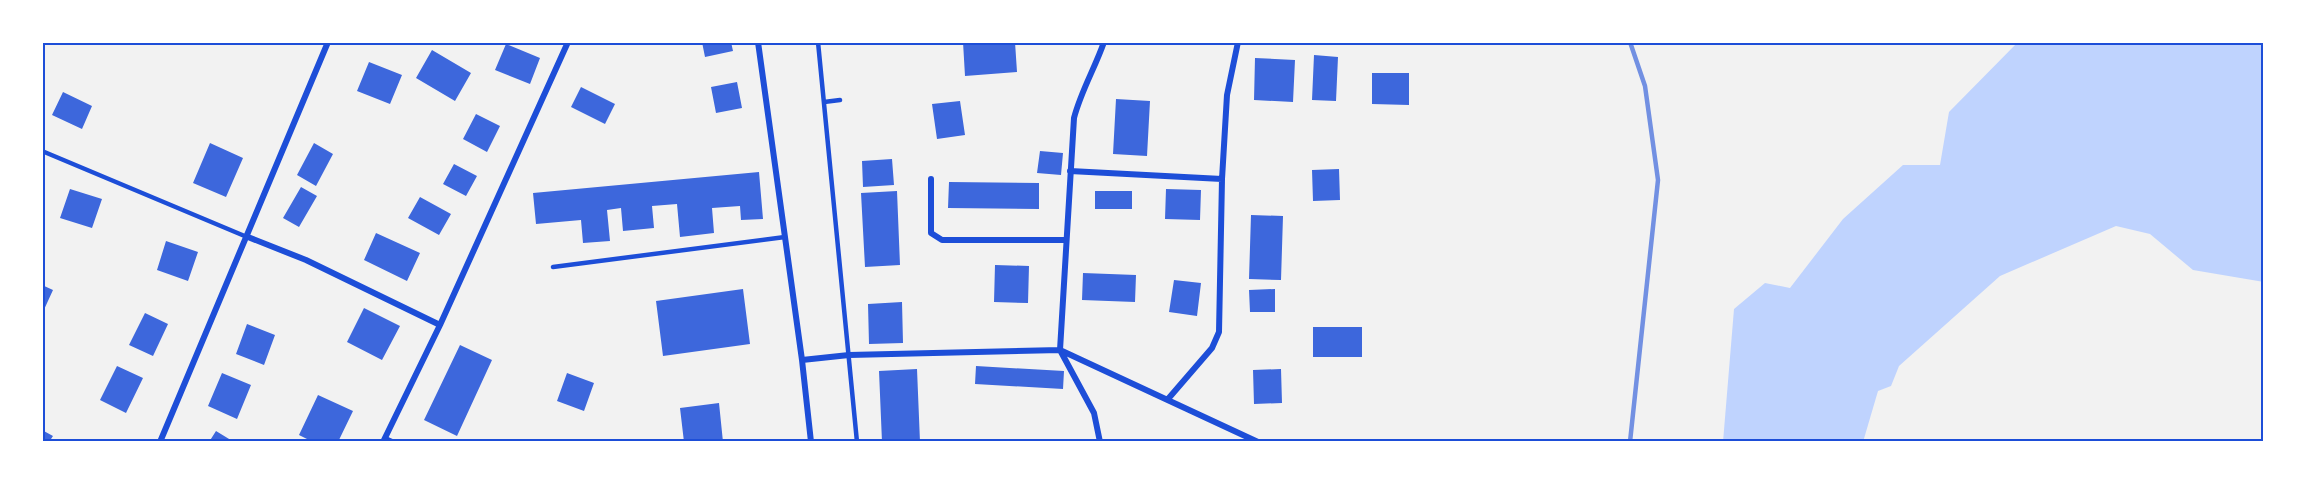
<svg xmlns="http://www.w3.org/2000/svg" width="2306" height="484" viewBox="0 0 2306 484" font-family="'IBM Plex Sans',sans-serif">
	<rect width="100%" height="100%" fill="#f2f2f2"/>
	<path fill="#bfd3fe" d="M2018,42H2264V282L2193,270L2150,234L2116,226L2000,276L1899,366L1891,386L1878,391L1863,442H1723L1734,309L1765,283L1790,288L1843,219L1903,165H1940L1949,112Z"/>
	<path fill="#3d67dc" d="M702,42H731L733,51L705,57Z
		M963,42H1015L1017,72L965,76Z
		M506,44L540,58L530,84L495,70Z
		M432,50L471,73L455,101L416,78Z
		M1314,55L1338,57L1336,101L1312,100Z
		M1255,58L1295,60L1293,102L1254,100Z
		M369,62L402,75L390,104L357,91Z
		M1372,73H1409V105L1372,104Z
		M737,82L742,108L716,113L711,87Z
		M581,87L615,104L605,124L571,107Z
		M63,92L92,106L82,129L52,115Z
		M1116,99L1150,101L1147,156L1113,154Z
		M960,101L965,135L937,139L932,104Z
		M476,114L500,126L487,152L463,139Z
		M210,143L243,158L226,197L193,183Z
		M314,143L333,154L316,186L297,175Z
		M1040,151L1063,153L1061,175L1037,173Z
		M892,159L894,185L863,187L862,161Z
		M454,164L477,176L466,196L443,184Z
		M1339,169L1340,200L1313,201L1312,170Z
		M759,172L763,219L741,220L740,206L712,208L714,233L680,237L677,204L652,206L654,228L623,231L621,208L607,210L610,241L583,243L581,220L536,224L533,193Z
		M949,182L1039,183V209L948,208Z
		M301,187L317,196L299,227L283,218Z
		M70,189L102,199L92,228L60,218Z
		M1166,189L1201,190L1200,220L1165,219Z
		M897,191L900,265L865,267L861,193Z
		M1095,191H1132V209H1095Z
		M420,197L451,214L439,235L408,218Z
		M1251,215L1283,216L1281,280L1249,279Z
		M376,233L420,253L407,281L364,260Z
		M166,241L198,252L188,281L157,270Z
		M995,265L1029,266L1028,303L994,302Z
		M1083,273L1136,275L1135,302L1082,300Z
		M1174,280L1201,283L1197,316L1169,312Z
		M42,285L53,290L42,314Z
		M743,289L750,344L663,356L656,301Z
		M1275,289V312H1250L1249,290Z
		M902,302L903,343L869,344L868,304Z
		M364,308L400,326L382,360L347,342Z
		M145,313L168,324L153,356L129,345Z
		M247,324L275,335L264,365L236,354Z
		M1313,327H1362V357H1313Z
		M460,345L492,360L457,436L424,420Z
		M117,366L143,378L126,413L100,400Z
		M976,366L1064,371L1063,389L975,384Z
		M917,369L920,442H882L879,371Z
		M1281,369L1282,403L1254,404L1253,370Z
		M222,373L251,385L237,419L208,406Z
		M567,373L594,383L584,411L557,401Z
		M318,395L353,411L338,442H313L299,435Z
		M719,403L723,442H684L680,408Z
		M42,430L53,436L49,442H42Z
		M216,431L234,442H209Z"/>
	<g fill="none" stroke-linecap="round" stroke-linejoin="round">
		<path stroke="#1d4ed8" stroke-width="4.5" d="M818,42L857,442
			M824,102L840,100
			M42,151L247,237
			M553,267L785,237
			M385,438L394,442"/>
		<path stroke="#1d4ed8" stroke-width="6" d="M758,42L802,360L811,442
			M1070,171L1222,179
			M931,179V233L942,240H1066
			M248,237L306,260L440,325
			M802,360L849,355L1060,350L1258,442
			M1168,399L1212,348L1219,332L1222,179L1227,95L1238,42
			M160,442L328,42
			M383,442L440,325L568,42
			M1100,442L1094,413L1060,350L1074,118C1081,91 1095,68 1104,42"/>
		<path stroke="#7290e2" stroke-width="4.5" d="M1630,442L1658,180L1645,86L1630,42"/>
	</g>
	<rect width="2306" height="484" fill="none" stroke="#ffffff" stroke-width="87"/>
	<rect x="44" y="44" width="2218" height="396" fill="none" stroke="#1d4ed8" stroke-width="2"/>
</svg>
